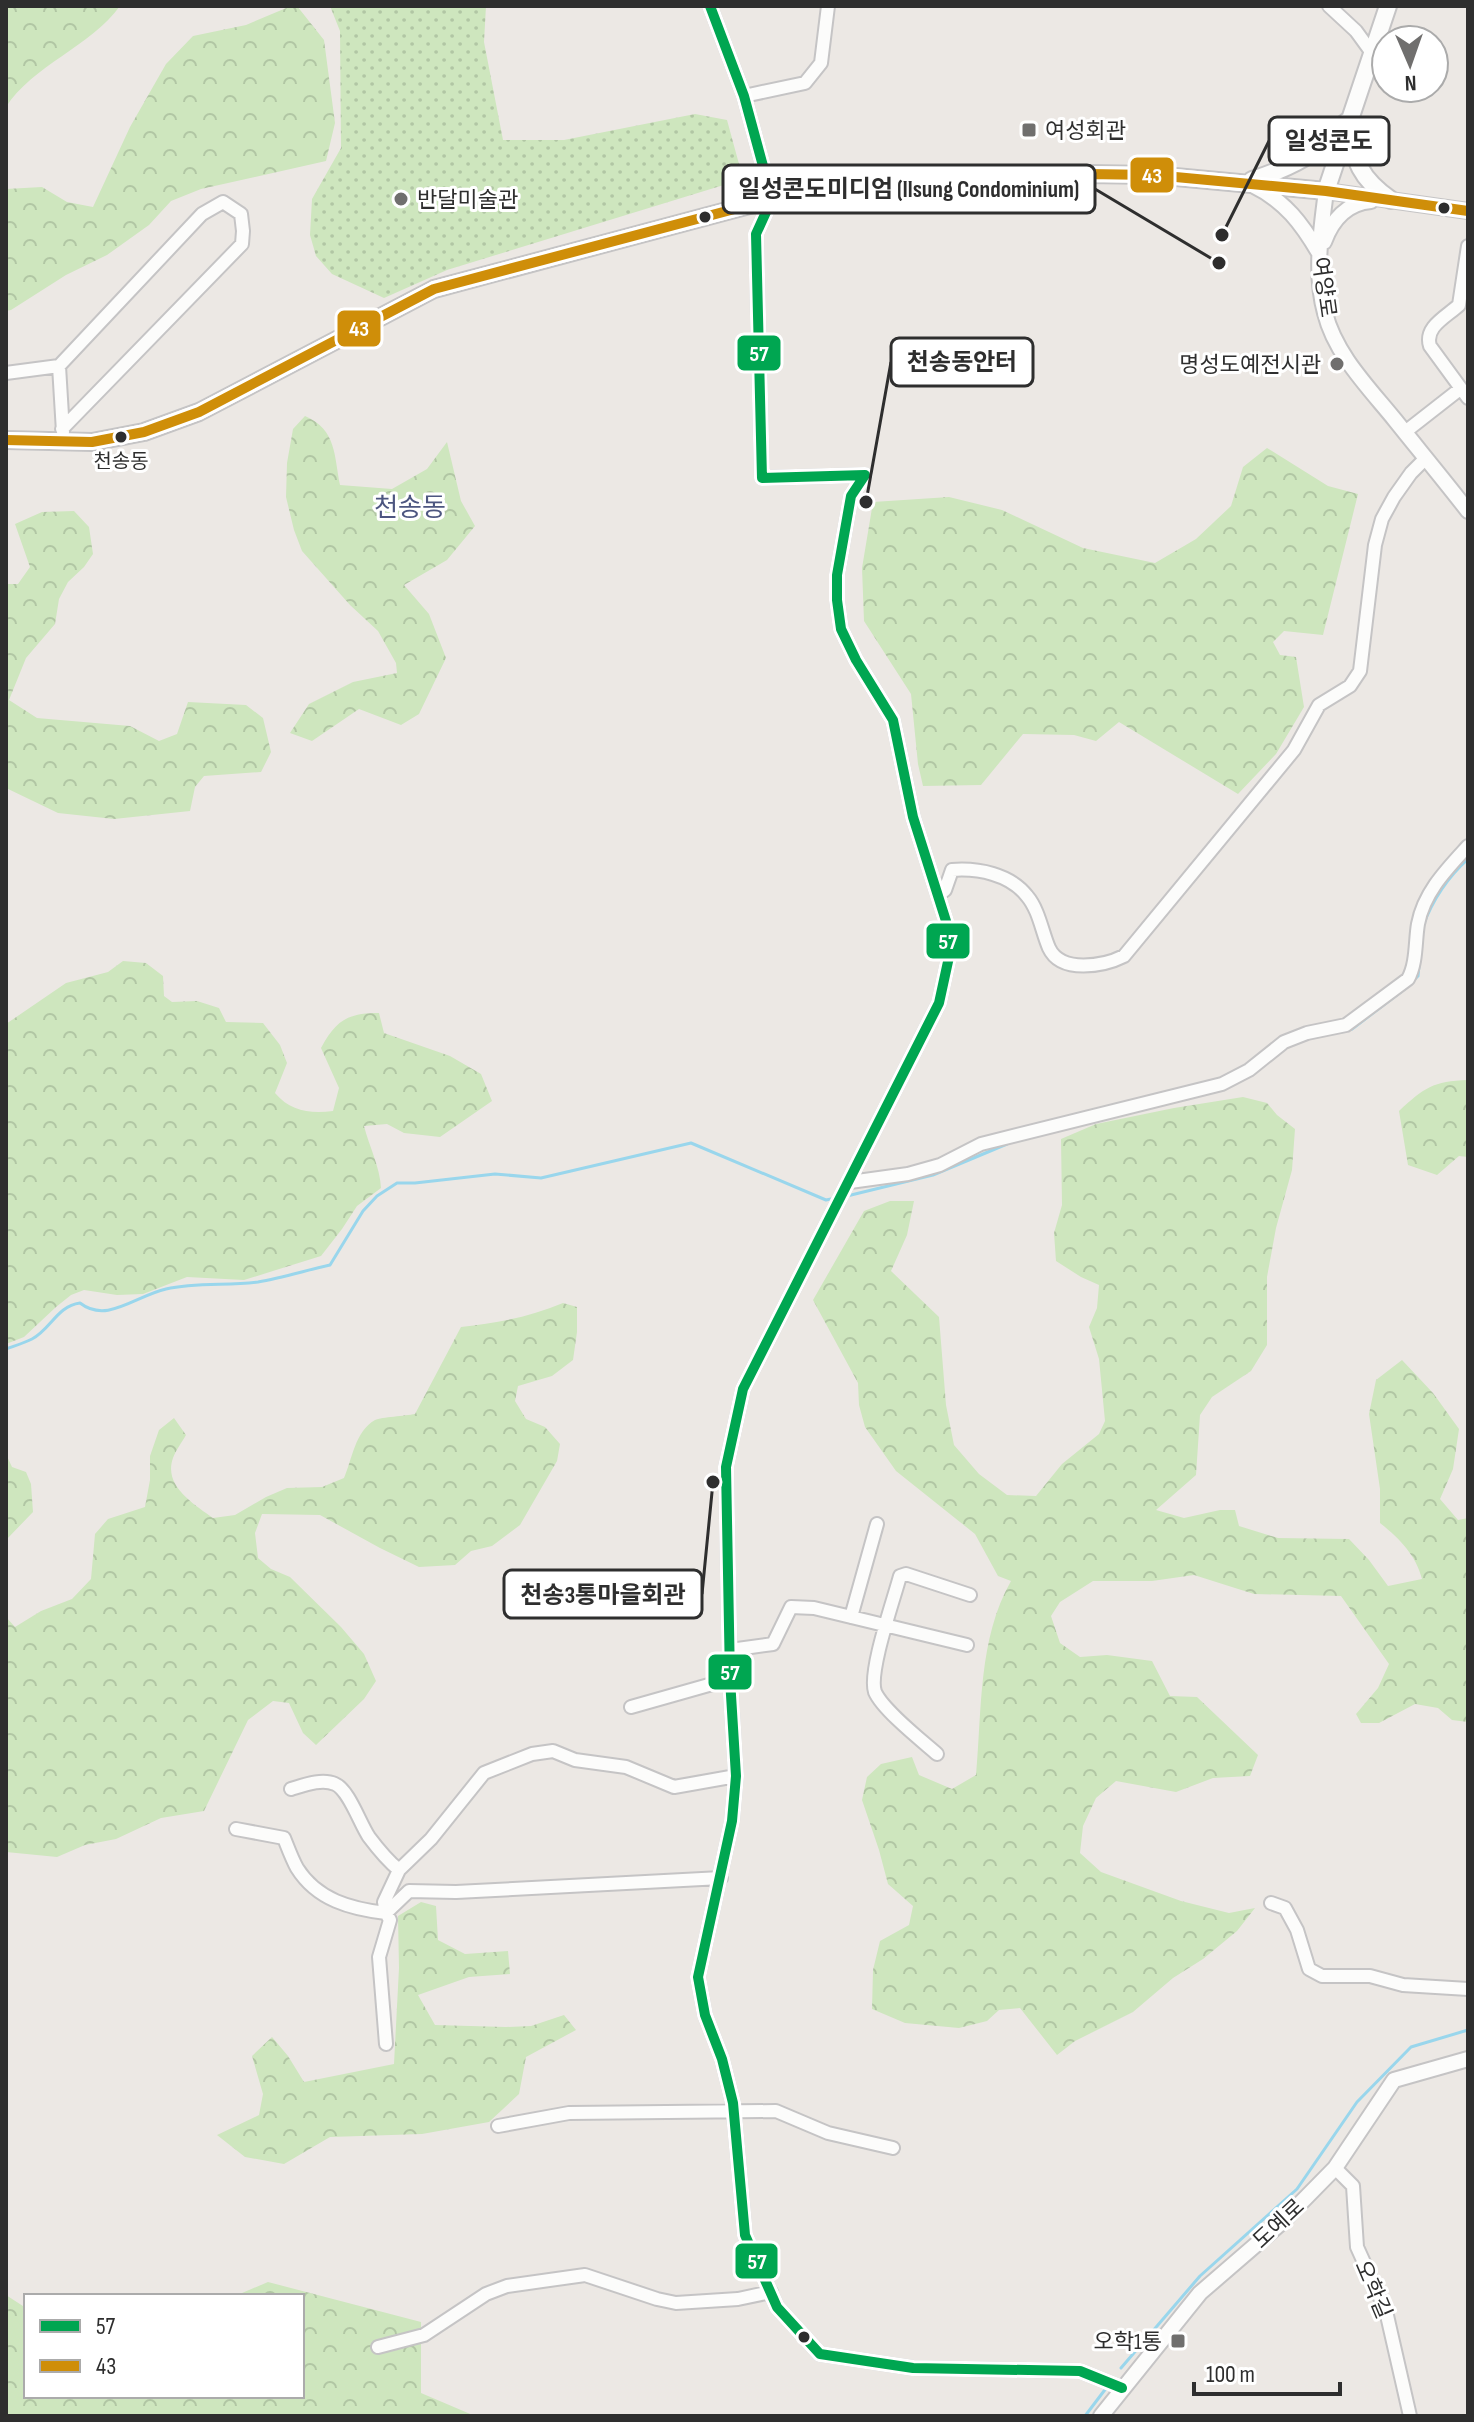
<svg xmlns="http://www.w3.org/2000/svg" width="1474" height="2422" viewBox="0 0 1474 2422" font-family="'Sofia Sans Condensed','Noto Sans KR',sans-serif">
	<defs>
		<pattern id="forest-crowns" width="20" height="18" patternUnits="userSpaceOnUse" patternTransform="scale(2)"><rect width="20" height="18" fill="#cee6be"/><path d="M2 6a3 3 0 1 1 6 0M12 15a3 3 0 1 1 6 0" fill="none" stroke="#b1c6a4"/></pattern>
		<pattern id="park-dots" width="8" height="8" patternUnits="userSpaceOnUse" patternTransform="scale(2)"><rect width="8" height="8" fill="#cee6be"/><path d="M2 2h.1M6 6h.1" fill="none" stroke="#b1c6a4" stroke-width="1.8" stroke-linecap="round"/></pattern>
	</defs>
	<rect width="100%" height="100%" fill="#ece8e4"/>
	<path fill="url(#forest-crowns)" d="M6,6H120C91,46 32,66 6,107Z
		M291,6H297L324,40L335,123L326,161L201,189L171,201L149,225L107,255L66,275L11,310L6,311V189L42,187L67,202L93,207L130,127L166,64L193,36L246,25Z
		M305,416C337,430 334,456 340,485L392,489L427,469L447,442L461,501L475,526L447,560L404,585L429,614L446,658L419,714L401,725L359,709L312,741L290,733L309,704L353,682L397,673L396,663L378,631L350,605L302,551L294,530L286,497L287,463L293,429Z
		M1267,448L1328,486L1358,494L1323,635L1284,631L1273,642L1280,655L1296,657L1304,707L1276,754L1238,794L1119,722L1096,741L1074,735L1023,734L981,785L923,786L918,764L911,694L864,621L862,568L873,502L949,497L1002,510L1083,548L1155,563L1196,539L1231,506L1243,467Z
		M74,511L89,527L93,554L84,567L68,582L59,599L55,624L26,658L9,700L37,718L130,726L159,741L177,734L188,702L246,705L263,718L271,752L261,772L204,776L195,787L190,811L114,819L58,813L6,788V584H18L30,567L15,524L42,512Z
		M123,961L146,963L163,976L164,996L172,1002L197,1001L219,1008L226,1022L263,1023L280,1045L287,1063L275,1093C290,1111 310,1114 333,1111L339,1088L321,1048C336,1020 348,1013 379,1013L384,1033L450,1056L481,1074L492,1101L440,1137L404,1133L387,1124L364,1126C369,1146 380,1167 381,1188L357,1206L342,1229L321,1256L244,1280L187,1277L143,1294L117,1295L84,1290L71,1295L56,1307L24,1337L6,1344V1024L66,983L108,972Z
		M1468,1080V1157L1459,1156L1437,1175L1408,1165L1399,1111C1424,1088 1433,1081 1468,1080Z
		M1243,1097L1267,1103L1277,1115L1295,1129L1292,1170L1276,1228L1267,1277V1345L1251,1371L1212,1397L1200,1415L1196,1475L1156,1510L1184,1518L1220,1510H1235L1239,1526L1278,1538L1349,1539L1369,1560L1388,1586L1422,1579C1416,1555 1399,1538 1380,1523V1489L1369,1414L1376,1380L1402,1360L1433,1393L1459,1429L1453,1469L1440,1499L1458,1520L1468,1518V1722L1452,1720L1438,1708L1415,1704L1379,1723H1361L1356,1714L1378,1688L1389,1664L1341,1596L1254,1594L1194,1575L1152,1581H1093L1060,1602L1051,1616L1060,1643L1080,1657L1107,1655L1152,1661L1170,1696L1197,1697L1258,1755L1250,1776L1213,1778L1176,1792L1116,1781L1096,1798L1083,1826L1080,1853L1101,1872L1181,1901L1229,1913L1255,1908L1237,1931L1203,1959L1173,1978L1133,2012L1075,2041L1057,2055L1020,2008L999,2010L987,2021L959,2028L905,2023L872,2009L873,1970L880,1941L909,1925L913,1906L888,1884L879,1850L862,1800L867,1777L881,1764L912,1757L919,1775L952,1789L976,1775C982,1710 978,1639 1011,1581L998,1576L975,1534L896,1471L865,1427L859,1405L858,1383L813,1300L864,1211L890,1201H914L907,1235L891,1271L939,1317L946,1405L954,1445L979,1474L1007,1495L1036,1496L1062,1464L1099,1434L1105,1421L1099,1359L1089,1327L1097,1308L1099,1285L1081,1277L1056,1261L1054,1233L1062,1205L1061,1139L1096,1124L1174,1108Z
		M563,1303L577,1307V1332L573,1360L552,1376L518,1386L515,1401L526,1419L545,1427L560,1444L557,1461L520,1525L492,1546L471,1551L455,1565L419,1567L380,1548L320,1515L262,1514L255,1533L258,1558L271,1569L290,1577L341,1627L364,1654L376,1681L364,1699L316,1745L303,1733L289,1703L273,1701L248,1720L204,1811L161,1818L116,1839L85,1845L57,1857L6,1852V1617L15,1627L41,1611L72,1599L91,1579L95,1534L108,1519L145,1507L150,1480V1456L159,1430L174,1418L186,1435C182,1442 176,1450 173,1458C163,1486 194,1504 213,1518L235,1515L266,1497L287,1488L322,1487L344,1478C352,1460 355,1431 375,1420C382,1417 405,1416 415,1414L461,1327C497,1323 530,1317 563,1303Z
		M6,1454L12,1467L26,1472L31,1484L33,1512L6,1540Z
		M421,1902L436,1906L438,1940L465,1954L508,1951L510,1974L469,1977L418,1995L435,2025L506,2027L531,2026L564,2015L576,2030L526,2057L519,2094L489,2122L422,2134L330,2137L284,2164L245,2157L217,2135L259,2115L263,2094L252,2056L272,2037L288,2056L304,2082L394,2064L399,1968L398,1916Z
		M268,2282L421,2322V2393L475,2416H6V2295L26,2308V2396H302V2296H235Z"/>
	<path fill="url(#park-dots)" d="M330,6H486L484,42L503,140H564L695,114L727,120L739,164L727,184L447,270L384,298L332,274L316,256L310,235L312,199L341,148L340,31Z"/>
	<g fill="none" stroke-linecap="round" stroke-linejoin="round">
		<path stroke="#99d6ec" stroke-width="3" d="M1423,926C1433,899 1447,878 1468,859
			M1414,980L1418,976L1419,965
			M1347,1030L1352,1029L1406,988
			M847,1196L933,1175L1007,1144
			M6,1349C14,1346 24,1343 32,1339C51,1329 57,1306 80,1303C107,1324 135,1296 166,1289C196,1282 228,1286 258,1282C282,1278 307,1270 330,1265L363,1211L377,1196L397,1183H415L495,1174L541,1178L691,1143L826,1200L836,1198
			M1121,2368L1200,2276L1297,2189L1357,2102L1411,2047L1468,2030
			M1085,2416L1107,2387"/>
		<defs>
			<path id="minor" d="M710,6L744,96L772,199L756,234L762,478L865,475L851,496L837,575V600L841,629L856,660L893,720L913,817L946,921L949,957L939,1003L743,1389L726,1467L730,1679L736,1776L732,1821L698,1977L705,2015L722,2059L733,2103L745,2235L777,2307L820,2354L913,2368L1080,2371L1122,2388
				M1329,6L1356,31L1372,53
				M744,96L805,83L821,63L828,6
				M1468,246L1459,305C1446,317 1424,327 1430,346L1468,398
				M59,366L63,432
				M6,373L59,366L202,214L223,202L241,214L243,231L242,244L62,429
				M1405,432L1460,389
				M938,895L945,890L952,870C978,868 1010,874 1027,896C1039,910 1042,932 1049,948C1061,974 1104,966 1124,956L1294,750L1319,705L1350,686L1360,671L1375,545L1382,519L1394,497L1411,473L1426,458
				M850,1182L908,1174L940,1165L981,1144L1222,1084L1249,1070L1284,1042L1307,1033L1346,1025L1408,979C1417,963 1415,941 1418,924C1424,892 1447,869 1468,846
				M851,1617L877,1524
				M730,1650L773,1644L791,1607L814,1608L967,1645
				M631,1707L730,1679
				M937,1754C921,1740 883,1710 875,1692C868,1672 894,1599 900,1576L906,1574L970,1595
				M291,1789C304,1785 322,1778 335,1784C349,1790 360,1824 369,1837C378,1849 388,1861 399,1870
				M236,1829L284,1838C288,1848 292,1859 297,1868C317,1900 351,1909 386,1913
				M1271,1903L1285,1908L1297,1930L1309,1969L1322,1976H1370L1403,1985L1468,1989
				M386,1913L409,1891L456,1892L721,1878
				M386,2044L379,1957L390,1920L386,1913L384,1902L399,1870L431,1839L484,1773L532,1754L553,1751L575,1760L626,1767L674,1787L736,1776
				M498,2126L569,2113L776,2111L828,2133L893,2148
				M1335,2168L1353,2186L1357,2247L1386,2311L1410,2416
				M378,2347L424,2335L486,2294L507,2286L585,2275L657,2299L676,2303L738,2299L771,2292"/>
			<path id="tertiary" d="M1254,186C1285,201 1302,224 1319,253
				M1468,211L1326,191C1321,231 1314,273 1325,313C1335,354 1369,388 1395,420C1419,450 1444,480 1468,511
				M1324,242C1332,220 1347,203 1371,201
				M1101,2416L1200,2293L1281,2223L1335,2168L1394,2080L1468,2059"/>
			<path id="secondary" d="M1352,125C1352,161 1361,179 1391,200
				M1252,180C1295,166 1315,155 1346,122
				M6,440L92,442L144,432L199,412L434,289L772,199L935,183L1087,174L1154,175L1326,191L1388,6"/>
		</defs>
		<use href="#minor" stroke="#c5c4c5" stroke-width="16"/>
		<use href="#tertiary" stroke="#c5c4c5" stroke-width="18"/>
		<use href="#secondary" stroke="#c5c4c5" stroke-width="20"/>
		<use href="#minor" stroke="#fcfcfb" stroke-width="12"/>
		<use href="#tertiary" stroke="#fcfcfb" stroke-width="14"/>
		<use href="#secondary" stroke="#fcfcfb" stroke-width="16"/>
		<defs>
			<path id="bus-1" d="M710,6L744,96L772,199L756,234L762,478L865,475L851,496L837,575V600L841,629L856,660L893,720L913,817L946,921L949,957L939,1003L743,1389L726,1467L730,1679L736,1776L732,1821L698,1977L705,2015L722,2059L733,2103L745,2235L777,2307L820,2354L913,2368L1080,2371L1122,2388"/>
			<path id="bus-2" d="M6,440L92,442L144,432L199,412L434,289L772,199L935,183L1087,174L1154,175L1326,191L1468,211"/>
		</defs>
		<use href="#bus-1" stroke="#fff" stroke-width="16"/>
		<use href="#bus-2" stroke="#fff" stroke-width="16"/>
		<use href="#bus-1" stroke="#00a651" stroke-width="10"/>
		<use href="#bus-2" stroke="#cf8e09" stroke-width="10"/>
	</g>
	<g fill="#706f6e" stroke="#fff" stroke-width="3">
		<rect x="1021" y="122" width="16" height="16" rx="4"/>
		<circle cx="401" cy="199" r="8"/>
		<circle cx="1337" cy="364" r="8"/>
		<rect x="1170" y="2333" width="16" height="16" rx="4"/>
	</g>
	<g fill="#2e2e2e" stroke="#fff" stroke-width="3">
		<circle cx="1444" cy="208" r="7"/>
		<circle cx="705" cy="217" r="7"/>
		<circle cx="121" cy="437" r="7"/>
		<circle cx="804" cy="2337" r="7"/>
	</g>
	<g text-anchor="middle" stroke-width="6" stroke-linejoin="round" paint-order="stroke">
		<g font-size="20" fill="#2e2e2e" stroke="#fff">
			<text x="121" y="468">천송동</text>
		</g>
		<g font-size="22" fill="#2e2e2e" stroke="#fff" text-anchor="start">
			<text x="1045" y="138">여성회관</text>
			<text x="417" y="207">반달미술관</text>
			<text x="1321" y="372" text-anchor="end">명성도예전시관</text>
			<text x="1162" y="2349" text-anchor="end">오학1통</text>
		</g>
		<g font-size="22" fill="#2e2e2e" stroke="#fff">
			<text transform="translate(1325 287) rotate(82)" y="8">여양로</text>
			<text transform="translate(1278 2223) rotate(-43)" y="8">도예로</text>
			<text transform="translate(1374 2289) rotate(67)" y="8">오학길</text>
		</g>
		<g font-size="26" fill="#4d5680" stroke="#fff">
			<text x="410" y="516">천송동</text>
		</g>
	</g>
	<path fill="none" stroke="#2e2e2e" stroke-width="3" d="M1222 235L1269 141M1219 263L1095 189M866 502L891 362M713 1482L702 1594"/>
	<g fill="#2e2e2e" stroke="#fff" stroke-width="3">
		<circle cx="1222" cy="235" r="8"/>
		<circle cx="1219" cy="263" r="8"/>
		<circle cx="866" cy="502" r="8"/>
		<circle cx="713" cy="1482" r="8"/>
	</g>
	<g fill="#fff" stroke="#2e2e2e" stroke-width="3">
		<rect x="1269" y="117" width="120" height="48" rx="8"/>
		<rect x="723" y="165" width="372" height="48" rx="8"/>
		<rect x="891" y="338" width="142" height="48" rx="8"/>
		<rect x="504" y="1570" width="198" height="48" rx="8"/>
	</g>
	<g font-size="24" text-anchor="middle" font-weight="bold" fill="#2e2e2e">
		<text x="1329" y="149">일성콘도</text>
		<text x="909" y="197">일성콘도미디엄 (Ilsung Condominium)</text>
		<text x="962" y="370">천송동안터</text>
		<text x="603" y="1603">천송3통마을회관</text>
	</g>
	<g stroke="#fff" stroke-width="3">
		<rect x="1129" y="156" width="46" height="38" rx="8" fill="#cf8e09"/>
		<rect x="336" y="309" width="46" height="39" rx="8" fill="#cf8e09"/>
		<rect x="736" y="334" width="46" height="38" rx="8" fill="#00a651"/>
		<rect x="925" y="922" width="46" height="38" rx="8" fill="#00a651"/>
		<rect x="707" y="1653" width="46" height="38" rx="8" fill="#00a651"/>
		<rect x="734" y="2242" width="45" height="38" rx="8" fill="#00a651"/>
	</g>
	<g font-size="22" text-anchor="middle" font-weight="bold" fill="#fff">
		<text x="1152" y="183">43</text>
		<text x="359" y="336">43</text>
		<text x="759" y="361">57</text>
		<text x="948" y="949">57</text>
		<text x="730" y="1680">57</text>
		<text x="757" y="2269">57</text>
	</g>
	<rect width="1474" height="2422" fill="none" stroke="#2e2e2e" stroke-width="16"/>
	<rect x="24" y="2294" width="280" height="104" fill="#ffffff" stroke="#ababab" stroke-width="2"/>
	<rect x="40" y="2320" width="40" height="12" fill="#00a651" stroke="#ababab" stroke-width="2"/>
	<text x="96" y="2334" font-size="24" fill="#2e2e2e">57</text>
	<rect x="40" y="2360" width="40" height="12" fill="#cf8e09" stroke="#ababab" stroke-width="2"/>
	<text x="96" y="2374" font-size="24" fill="#2e2e2e">43</text>
	<g transform="translate(1410 64) rotate(178)"><circle r="38" fill="#ffffff" stroke="#ababab" stroke-width="2"/>
	<path d="M0-6L14 30L0 20L-14 30Z" fill="#706f6e"/>
	<text y="-12" font-size="22" font-weight="bold" text-anchor="middle" fill="#2e2e2e">N</text>
	</g>
	<path d="M1194 2382v12h146v-12" fill="none" stroke="#2e2e2e" stroke-width="4"/>
	<text x="1206" y="2382" font-size="24" fill="#2e2e2e" stroke="#ffffff" stroke-width="6" paint-order="stroke">100 m</text>
</svg>
